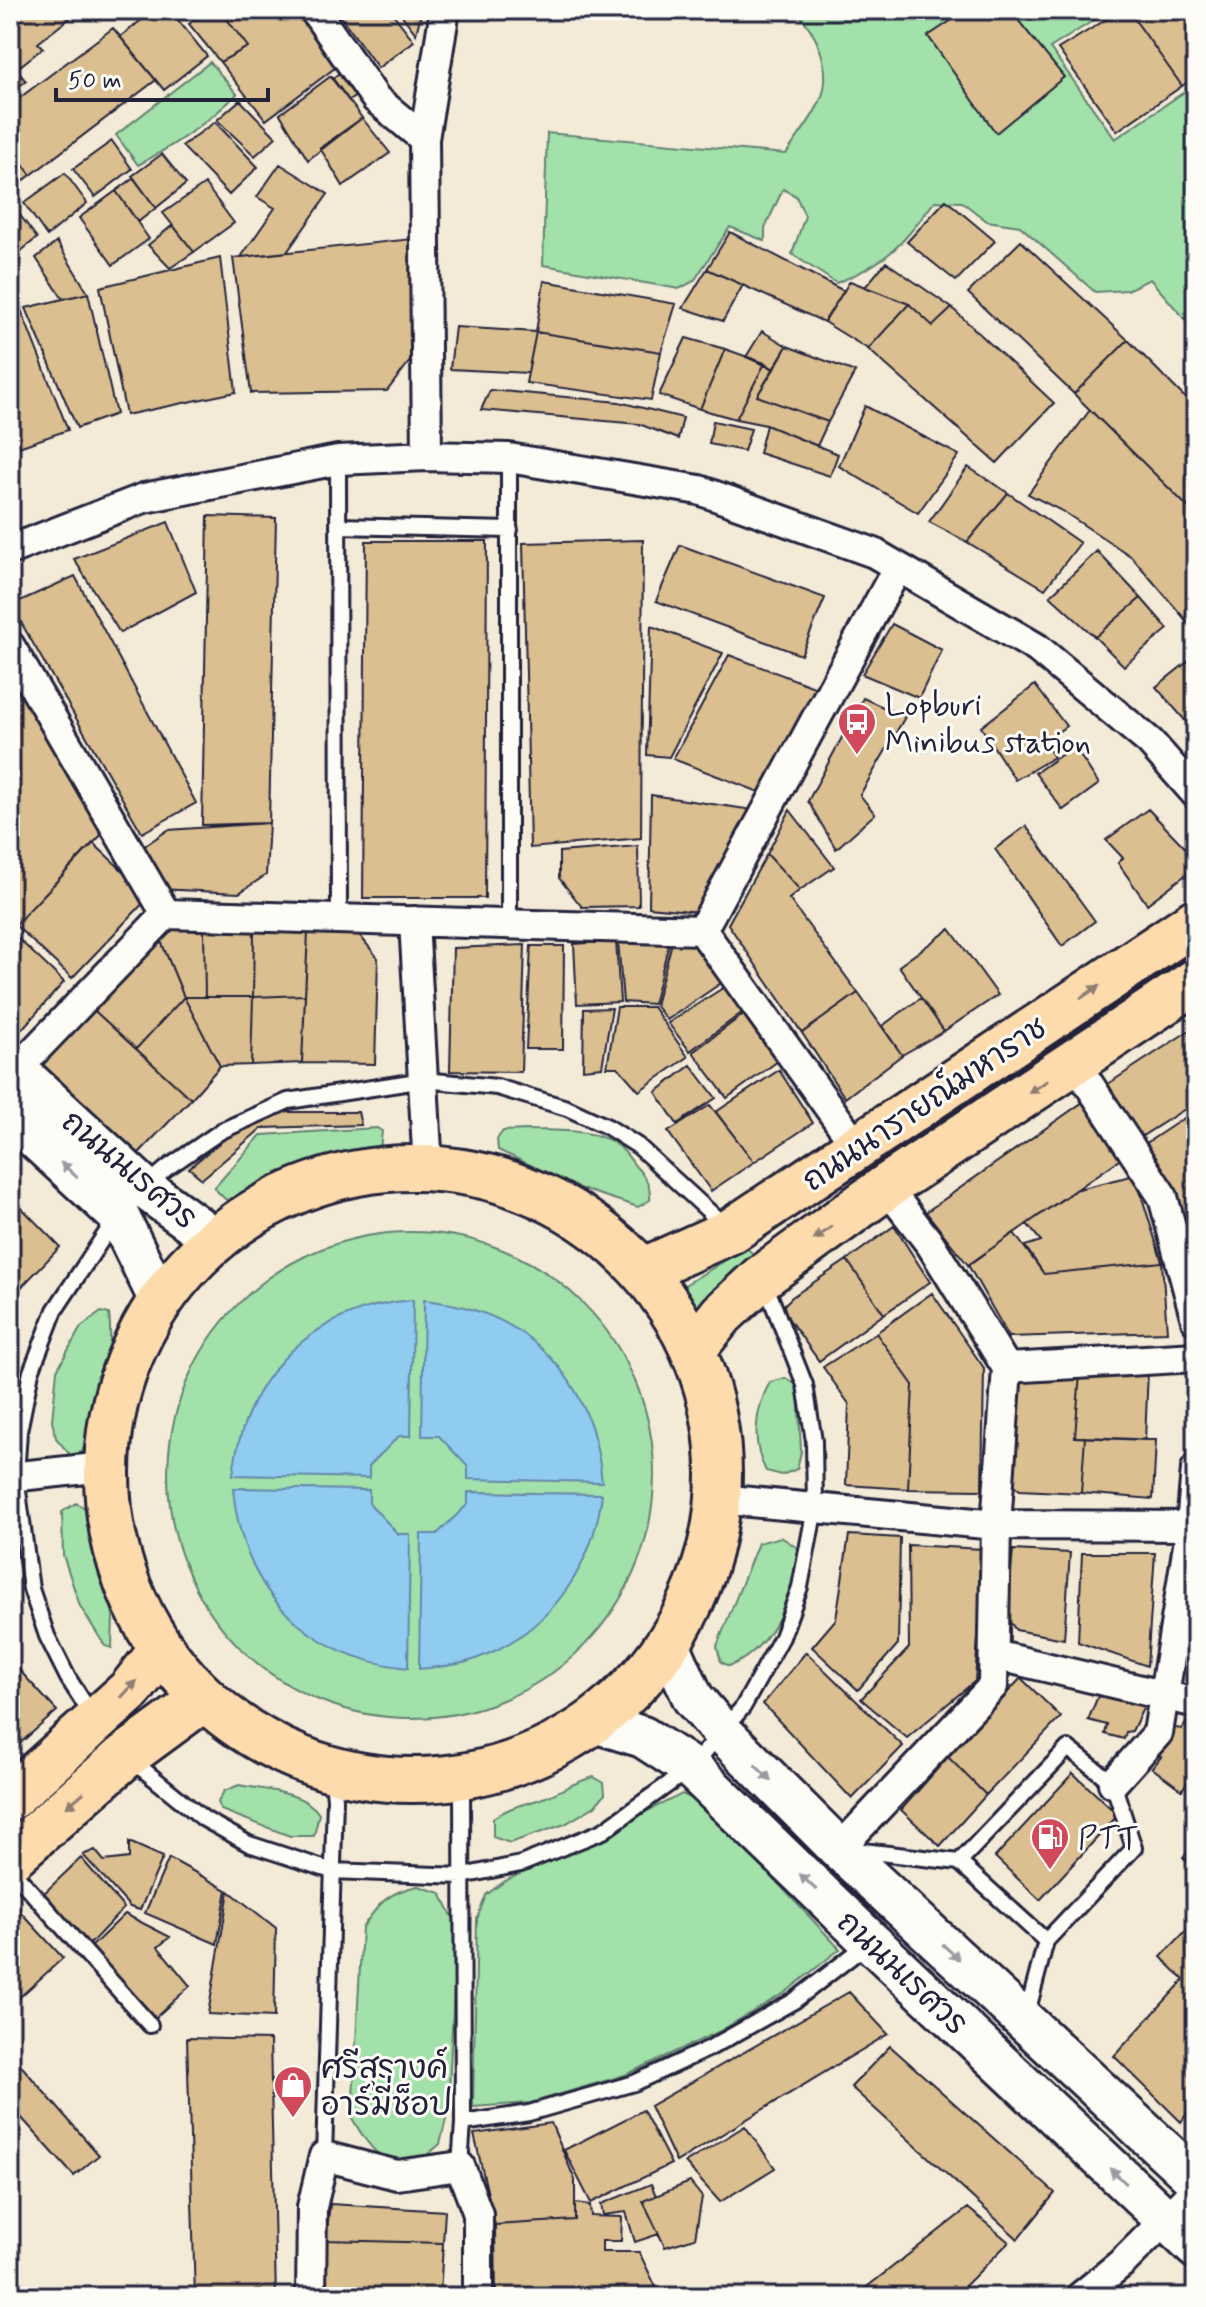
<svg xmlns="http://www.w3.org/2000/svg" width="1206" height="2307" viewBox="0 0 1206 2307" font-family="Mynerve,'Playpen Sans Thai',sans-serif">
	<rect width="100%" height="100%" fill="#f3ead8"/>
	<filter id="ink" filterUnits="userSpaceOnUse"><feTurbulence type="fractalNoise" baseFrequency=".0125" numOctaves="2"/><feDisplacementMap in="SourceGraphic" scale="16" xChannelSelector="R" yChannelSelector="G"/><feConvolveMatrix kernelMatrix="1 2 1 2 8 2 1 2 1" color-interpolation-filters="sRGB"/></filter>
	<g filter="url(#ink)">
		<path fill="#a2e1a9" stroke="#628272" stroke-width="2" d="M795,10H1110L1050,48L1115,139L1196,84V332L1150,279L1127,290L1095,292L1020,226L987,221L962,202L935,201C900,246 890,261 836,283L792,254L805,216L796,196L783,189L765,228V241L730,227L694,281L679,289L543,265L547,133L786,154C797,137 812,120 820,101C834,71 817,32 795,10Z
			M210,62L237,94C207,124 175,145 138,165L116,135Z
			M377,1128L382,1131L380,1149L368,1157L328,1163L275,1182L239,1202L225,1199L214,1188L261,1135Z
			M529,1130C556,1131 597,1128 620,1147C626,1153 631,1160 636,1167C646,1177 651,1186 650,1200L638,1207L579,1188L498,1150L497,1139L503,1131Z
			M168 1475a243 243 0 1 1 486 0a243 243 0 1 1-486 0Z
			M746,1248L755,1255L751,1269L705,1313L684,1303L683,1286Z
			M101,1312L109,1314C115,1360 97,1409 82,1452L70,1455L56,1438L52,1421L57,1370L81,1327Z
			M785,1378L798,1385L801,1452L797,1469L782,1475L766,1471C751,1444 755,1409 770,1382Z
			M76,1503L90,1511L113,1615L112,1648L105,1646L80,1606L63,1555L62,1512Z
			M781,1537L799,1549C799,1559 800,1571 797,1580C785,1612 762,1655 729,1666L721,1662L717,1646L758,1543Z
			M594,1777L604,1783L605,1794L595,1806L565,1824L510,1843L493,1837V1818C515,1804 524,1805 546,1797C563,1790 576,1781 594,1777Z
			M239,1785C264,1790 304,1791 319,1814L314,1836H290L221,1810L218,1802L224,1791Z
			M682,1794L702,1803L840,1949L786,1992L720,2031L625,2075L530,2103L473,2107L477,1919L486,1895L505,1881Z
			M418,1886L441,1893L457,1926L448,2111L440,2144C433,2150 423,2160 414,2163C383,2171 365,2141 352,2118L362,1928C379,1903 388,1892 418,1886Z"/>
		<path fill="#90ccf0" stroke="#6488a8" stroke-width="2" d="M413,1300L411,1436H399L369,1466V1478L233,1475C244,1375 312,1308 413,1300Z
			M424,1300C529,1310 593,1378 602,1482L468,1479V1467L439,1436H422Z
			M233,1488L369,1490V1503L398,1534H410L408,1668C305,1657 242,1590 233,1488Z
			M468,1492L602,1494C593,1570 547,1634 473,1660C456,1666 437,1667 419,1669L421,1534H437L468,1504Z"/>
		<path fill="#dbbf90" stroke="#22223b" stroke-width="2" d="M10,10H80L38,43L43,48L20,66L10,54Z
			M154,10H170L207,56L164,90L120,37Z
			M207,10H220L248,47L220,62L189,24Z
			M220,10H309L344,61L266,120L220,62L248,47Z
			M336,10H390L414,41L378,68Z
			M398,10H422L416,34Z
			M967,10H1010L1064,77L996,133L928,36Z
			M1122,10H1128L1182,86L1117,131L1058,49Z
			M1128,10H1196V77L1182,86Z
			M113,28L156,80L31,175L10,147V105Z
			M10,62L26,81L10,93Z
			M344,69L362,91L349,101L332,79Z
			M331,76L362,118L308,160L280,114Z
			M240,100L276,137L255,156L217,120Z
			M362,118L390,153L343,186L320,148Z
			M215,122L258,167L229,195L182,146Z
			M112,141L132,169L95,197L73,169Z
			M10,147L31,175L10,191Z
			M162,154L186,184L156,208L132,176Z
			M280,164L328,194L287,252L241,257L275,208L257,197Z
			M65,173L87,203L47,236L24,203Z
			M134,178L156,208L138,222L116,191Z
			M205,184L234,223L194,252L163,213Z
			M116,191L149,239L113,265L79,218Z
			M946,200L995,241L956,281L907,242Z
			M14,207L37,238L10,260V210Z
			M173,225L194,252L170,268L148,245Z
			M730,232L844,291L824,322L707,269Z
			M412,239L410,361L387,391L251,393L233,258Z
			M1021,241L1128,340L1074,394L968,293Z
			M57,242L88,293L63,299L36,258Z
			M220,258L236,392L126,415L100,287Z
			M886,262L952,308L933,326L909,304L865,287Z
			M707,269L743,285L723,321L683,308Z
			M544,281L676,304L661,352L536,332Z
			M850,281L909,304L868,349L824,322Z
			M88,293L116,414L77,428L26,308Z
			M16,297L68,430L10,450V300Z
			M909,304L933,326L952,308L1054,403L997,463L868,349Z
			M455,327L536,332L528,373L450,369Z
			M762,331L787,346L774,369L746,357Z
			M536,332L661,352L651,400L526,383Z
			M686,338L725,349L700,409L659,395Z
			M1128,340L1196,409V515L1074,394Z
			M787,346L855,372L828,422L757,396Z
			M725,349L765,363L736,419L700,409Z
			M765,363L774,369L757,396L828,422L817,446L766,425L736,419Z
			M490,390L619,402L683,418L678,439L639,424L481,410Z
			M865,406L959,455L918,513L839,466Z
			M1090,410L1196,515V632L1132,557L1064,512L1028,494Z
			M713,421L751,429L744,451L709,444Z
			M766,425L838,454L830,476L759,453Z
			M968,467L1008,493L967,542L929,522Z
			M1008,493L1080,543L1045,589L967,542Z
			M208,516L276,518L269,823L202,825Z
			M168,522L196,592L120,633L74,559Z
			M643,540L641,838L530,848L523,543Z
			M366,541H487L485,898H363Z
			M680,545L825,598L801,655L656,601Z
			M1097,551L1141,598L1095,637L1050,596Z
			M75,576L196,803L142,833L11,605Z
			M1141,598L1168,629L1124,666L1095,637Z
			M892,624L942,650L919,698L862,674Z
			M651,626L723,653L669,757L647,755Z
			M729,655L817,688L767,795L673,759Z
			M1196,655V733L1156,687Z
			M13,678L105,831L15,925L10,921V679Z
			M1035,685L1066,726L1044,742L1054,757L1015,780L981,727Z
			M863,698L905,717L860,795L875,814L836,849L808,801Z
			M1074,746L1099,784L1063,810L1035,773Z
			M651,795L753,810L700,912L649,907Z
			M1148,809L1196,859V867L1147,904L1118,863L1123,858L1106,840Z
			M790,810L834,867L800,890L767,854Z
			M269,823L266,875L239,893L159,889L140,849L168,830Z
			M1026,826L1095,921L1062,946L995,849Z
			M93,843L150,896L72,978L15,925Z
			M638,846L639,906L582,907L559,878V852Z
			M767,854L800,890L789,899L858,993L802,1033L728,924Z
			M156,929L204,930L205,997H184Z
			M156,929L184,997L136,1049L85,1002Z
			M950,929L998,995L944,1031L899,966Z
			M204,930L254,931L253,997H205Z
			M10,931L64,982L22,1029L10,1018Z
			M254,931L308,932L305,995L253,997Z
			M308,932H357L378,958L375,1064L302,1063Z
			M673,939L695,943L724,981L667,1020L655,1005Z
			M618,940H670L653,1004L623,1002Z
			M616,941L620,1002L577,1004L574,944Z
			M525,945L521,1072L450,1071L453,948Z
			M531,946H564L563,1049H526Z
			M726,986L743,1012L690,1051L668,1023Z
			M858,993L902,1055L845,1098L802,1033Z
			M305,995L302,1063L251,1065L253,997Z
			M184,997L220,1066L191,1099L136,1049Z
			M184,997H253L251,1065L220,1066Z
			M921,998L944,1031L902,1055L882,1026Z
			M85,1002L191,1099L138,1154L34,1057Z
			M617,1007H653L688,1057L639,1091L618,1067H607Z
			M612,1008L602,1067L583,1069L584,1009Z
			M744,1014L778,1061L727,1098L693,1052Z
			M1196,1026V1102L1139,1138L1108,1084Z
			M691,1065L716,1098L677,1124L656,1092Z
			M779,1070L813,1123L754,1162L716,1112Z
			M1086,1100L1122,1158L968,1265L926,1212Z
			M710,1105L754,1162L711,1191L668,1132Z
			M1196,1110V1284L1178,1192L1145,1144Z
			M256,1112H358L361,1125L262,1128L202,1179L189,1168Z
			M1135,1175L1162,1262L1044,1274L1025,1246L1041,1241L1027,1224L1075,1190Z
			M10,1196L60,1247L10,1299Z
			M894,1226L930,1282L884,1314L847,1260Z
			M1014,1233L1044,1274L1162,1262L1167,1332L1009,1337L968,1265Z
			M847,1260L884,1314L819,1361L785,1314L784,1305L792,1297Z
			M932,1293L984,1368L982,1490L908,1489L913,1385L876,1333Z
			M876,1333L913,1385L908,1489L846,1485L849,1404L823,1367Z
			M1148,1370L1145,1440L1075,1437L1080,1373Z
			M1028,1372L1080,1373L1075,1437H1085L1081,1493L1020,1490L1012,1484L1017,1383Z
			M1085,1437L1156,1440L1153,1499L1081,1493Z
			M849,1535L900,1538L898,1644L858,1690L812,1647L836,1619Z
			M908,1545L984,1549L975,1681L907,1738L861,1699L909,1648Z
			M1013,1550L1070,1553L1064,1639L1016,1630L1007,1618Z
			M1082,1553H1155L1147,1666L1078,1642Z
			M806,1652L903,1746L852,1799L763,1704Z
			M10,1660L57,1711L10,1752Z
			M1021,1678L1061,1717L986,1795L948,1757Z
			M1101,1689L1145,1704L1132,1731L1126,1732L1124,1739L1105,1734L1107,1725L1088,1720Z
			M1190,1718L1196,1719V1778L1191,1776L1182,1790L1152,1768L1161,1757L1155,1753L1169,1727L1182,1729Z
			M948,1757L986,1795L940,1846L901,1810Z
			M1073,1773L1118,1815L1040,1900L995,1857Z
			M129,1842L163,1857L140,1910L130,1907L83,1855L95,1850L104,1861L129,1858Z
			M1196,1844V1872L1183,1857Z
			M81,1858L124,1908L88,1946L41,1896Z
			M169,1858L227,1890L217,1944L145,1913Z
			M229,1891L276,1928L274,2017L208,2014Z
			M17,1908L63,1958L10,2006V1914Z
			M125,1914L170,1937L158,1947L190,1986L155,2018L91,1947Z
			M1196,1920V2101L1181,2122L1114,2056L1184,1980L1161,1957Z
			M849,1992L888,2034L676,2162L650,2106Z
			M187,2038L270,2040L276,2297H195Z
			M890,2046L1055,2193L1018,2239L851,2087Z
			M10,2053L99,2155L74,2176L10,2105Z
			M643,2110L671,2164L591,2203L564,2150Z
			M551,2123L575,2180V2220L495,2225L474,2134Z
			M745,2126L775,2168L720,2202L685,2163Z
			M690,2182L702,2197L695,2238L665,2247L643,2201Z
			M651,2184L656,2196L643,2201L659,2234L635,2242L626,2212L603,2215L601,2204Z
			M575,2203L590,2205L591,2216L622,2217L621,2241H602V2252H639L657,2289L630,2291L629,2297H496L495,2225L575,2220Z
			M330,2204L445,2211L443,2243L326,2240Z
			M968,2208L1009,2242L954,2297H854Z
			M326,2240L443,2243L440,2297H322Z"/>
		<g fill="none" stroke-linecap="round" stroke-linejoin="round">
			<defs>
				<path id="lane" d="M509,458V922
					M338,460L339,919
					M338,526L510,530
					M147,1185L167,1168L221,1131L288,1101L424,1080L497,1087L567,1108L608,1127L638,1146L727,1228
					M93,1717L68,1678L47,1636L31,1589L16,1476L19,1431L31,1372L55,1310L114,1221
					M129,1758L204,1819L249,1844L332,1871L462,1876L521,1864L603,1831L691,1768L743,1707L782,1637L800,1587L815,1508L814,1441L805,1385L764,1281
					M854,1850L959,1862L1068,1748L1113,1783L1134,1848L1046,1941L1026,2017
					M959,1862L1046,1941
					M10,1868L150,2025
					M463,2123L529,2113L634,2083L710,2048L794,2001L870,1942
					M324,2156L335,1799L332,1771
					M460,2166L463,2123L462,1778"/>
				<path id="street" d="M314,10L376,99L424,139
					M427,456L424,139L445,10
					M10,550L144,498L338,460L427,456L509,458L699,490L874,553L1037,648L1150,742L1196,794
					M10,646L166,914L16,1070
					M166,914L702,930
					M414,921L428,1169
					M1075,1063L1163,1197L1196,1320
					M858,1148L702,930L898,567
					M1007,1368L1196,1357
					M10,1477L105,1467
					M719,1499L996,1525L1191,1526
					M995,1655L1196,1703
					M1113,1783L1158,1733L1191,1526L1196,1469
					M839,1849L993,1686L996,1525L1007,1368L931,1245L886,1187
					M311,2297L312,2207L324,2156L397,2175L460,2166L478,2214V2297
					M1080,2297L1123,2262L1196,2189"/>
				<path id="secondary" d="M10,1064L144,1188L216,1240
					M10,1115L118,1215L160,1301
					M669,1644L693,1698L723,1733L839,1849L1196,2180
					M594,1722L643,1737L691,1768L870,1941L1196,2248"/>
				<path id="primary" d="M107 1474a306 306 0 1 1 612 0a306 306 0 1 1-612 0Z
					M644,1270L731,1231L1196,921
					M694,1349L722,1314L762,1277L886,1187L1196,981
					M10,1798L130,1690L161,1651
					M10,1858L123,1758L202,1700"/>
			</defs>
			<use href="#lane" stroke="#22223b" stroke-width="20"/>
			<use href="#street" stroke="#22223b" stroke-width="34"/>
			<use href="#secondary" stroke="#22223b" stroke-width="46"/>
			<use href="#primary" stroke="#22223b" stroke-width="50"/>
			<use href="#lane" stroke="#fdfcf7" stroke-width="14"/>
			<use href="#street" stroke="#fdfcf7" stroke-width="28"/>
			<use href="#secondary" stroke="#fdfcf7" stroke-width="40"/>
			<use href="#primary" stroke="#fedbac" stroke-width="44"/>
		</g>
		<defs><path id="oneway-solid" d="M-6-.8H1V-3.2L6.5 0L1 3.2V.8H-6Z" transform="scale(2)"/></defs>
		<g fill="#907e74">
			<use href="#oneway-solid" transform="translate(1090 992) rotate(-34)"/>
			<use href="#oneway-solid" transform="translate(1038 1087) rotate(147)"/>
			<use href="#oneway-solid" transform="translate(823 1233) rotate(144)"/>
			<use href="#oneway-solid" transform="translate(129 1689) rotate(-47)"/>
			<use href="#oneway-solid" transform="translate(75 1800) rotate(139)"/>
		</g>
		<g fill="#9a9aa2">
			<use href="#oneway-solid" transform="translate(69 1170) rotate(-137)"/>
			<use href="#oneway-solid" transform="translate(763 1773) rotate(45)"/>
			<use href="#oneway-solid" transform="translate(808 1882) rotate(-136)"/>
			<use href="#oneway-solid" transform="translate(951 1952) rotate(43)"/>
			<use href="#oneway-solid" transform="translate(1118 2176) rotate(-137)"/>
		</g>
	</g>
	<defs>
		<symbol id="bus-pin" viewBox="-11 -11 22 30"><path d="M0 17L-7.5 6A9.5 9.5 0 1 1 7.5 6Z" fill="#d1495b" stroke="#fdfcf7"/><path d="M-5-6H5V4H4V6H2V4H-2V6H-4V4H-5ZM-3.5-4V0h7V-4ZM-3.5 1.2v1.5H-2V1.2ZM2 1.2v1.5H3.5V1.2Z" fill="#fff"/></symbol>
		<symbol id="fuel-pin" viewBox="-11 -11 22 30"><path d="M0 17L-7.5 6A9.5 9.5 0 1 1 7.5 6Z" fill="#d1495b" stroke="#fdfcf7"/><path d="M-5.5-6h7V0h2V4h1.3V-2.5L3-4.5l.8-.8L6-3V5H2.5V1h-1V6h-7ZM-4.2-4.7v3.2H.2V-4.7Z" fill="#fff"/></symbol>
		<symbol id="shop-pin" viewBox="-11 -11 22 30"><path d="M0 17L-7.5 6A9.5 9.5 0 1 1 7.5 6Z" fill="#d1495b" stroke="#fdfcf7"/><path d="M-5-2.5h2.3a2.7 3.5 0 0 1 5.4 0H5L5.5 6h-11ZM-1.5-2.5h3a1.5 2.3 0 0 0-3 0Z" fill="#fff"/></symbol>
	</defs>
	<g fill-rule="evenodd">
		<use href="#bus-pin" x="835" y="700" width="44" height="60"/>
		<use href="#fuel-pin" x="1028" y="1815" width="44" height="60"/>
		<use href="#shop-pin" x="271" y="2063" width="44" height="60"/>
	</g>
	<g text-anchor="middle" stroke-width="6" stroke-linejoin="round" paint-order="stroke">
		<g font-size="32" fill="#22223b" stroke="#fdfcf7" text-anchor="start">
			<text x="885" y="715">Lopburi<tspan x="885" dy="37">Minibus station</tspan></text>
			<text x="1078" y="1848">PTT</text>
			<text x="321" y="2078">ศรีสุรางค์<tspan x="321" dy="37">อาร์มี่ช็อป</tspan></text>
		</g>
		<g font-size="32" fill="#22223b" stroke="#fdfcf7">
			<text transform="translate(924 1103) rotate(-34)" y="11">ถนนนารายณ์มหาราช</text>
			<text transform="translate(130 1169) rotate(40)" y="11">ถนนนเรศวร</text>
			<text transform="translate(903 1972) rotate(43)" y="11">ถนนนเรศวร</text>
		</g>
	</g>
	<rect width="1206" height="2307" fill="none" stroke="#fdfcf7" stroke-width="40"/>
	<rect x="20" y="20" width="1166" height="2267" fill="none" stroke="#22223b" stroke-width="3" filter="url(#ink)"/>
	<path d="M56 88v12h212v-12" fill="none" stroke="#22223b" stroke-width="4"/>
	<text x="68" y="88" font-size="24" fill="#22223b" stroke="#fdfcf7" stroke-width="6" paint-order="stroke">50 m</text>
</svg>
